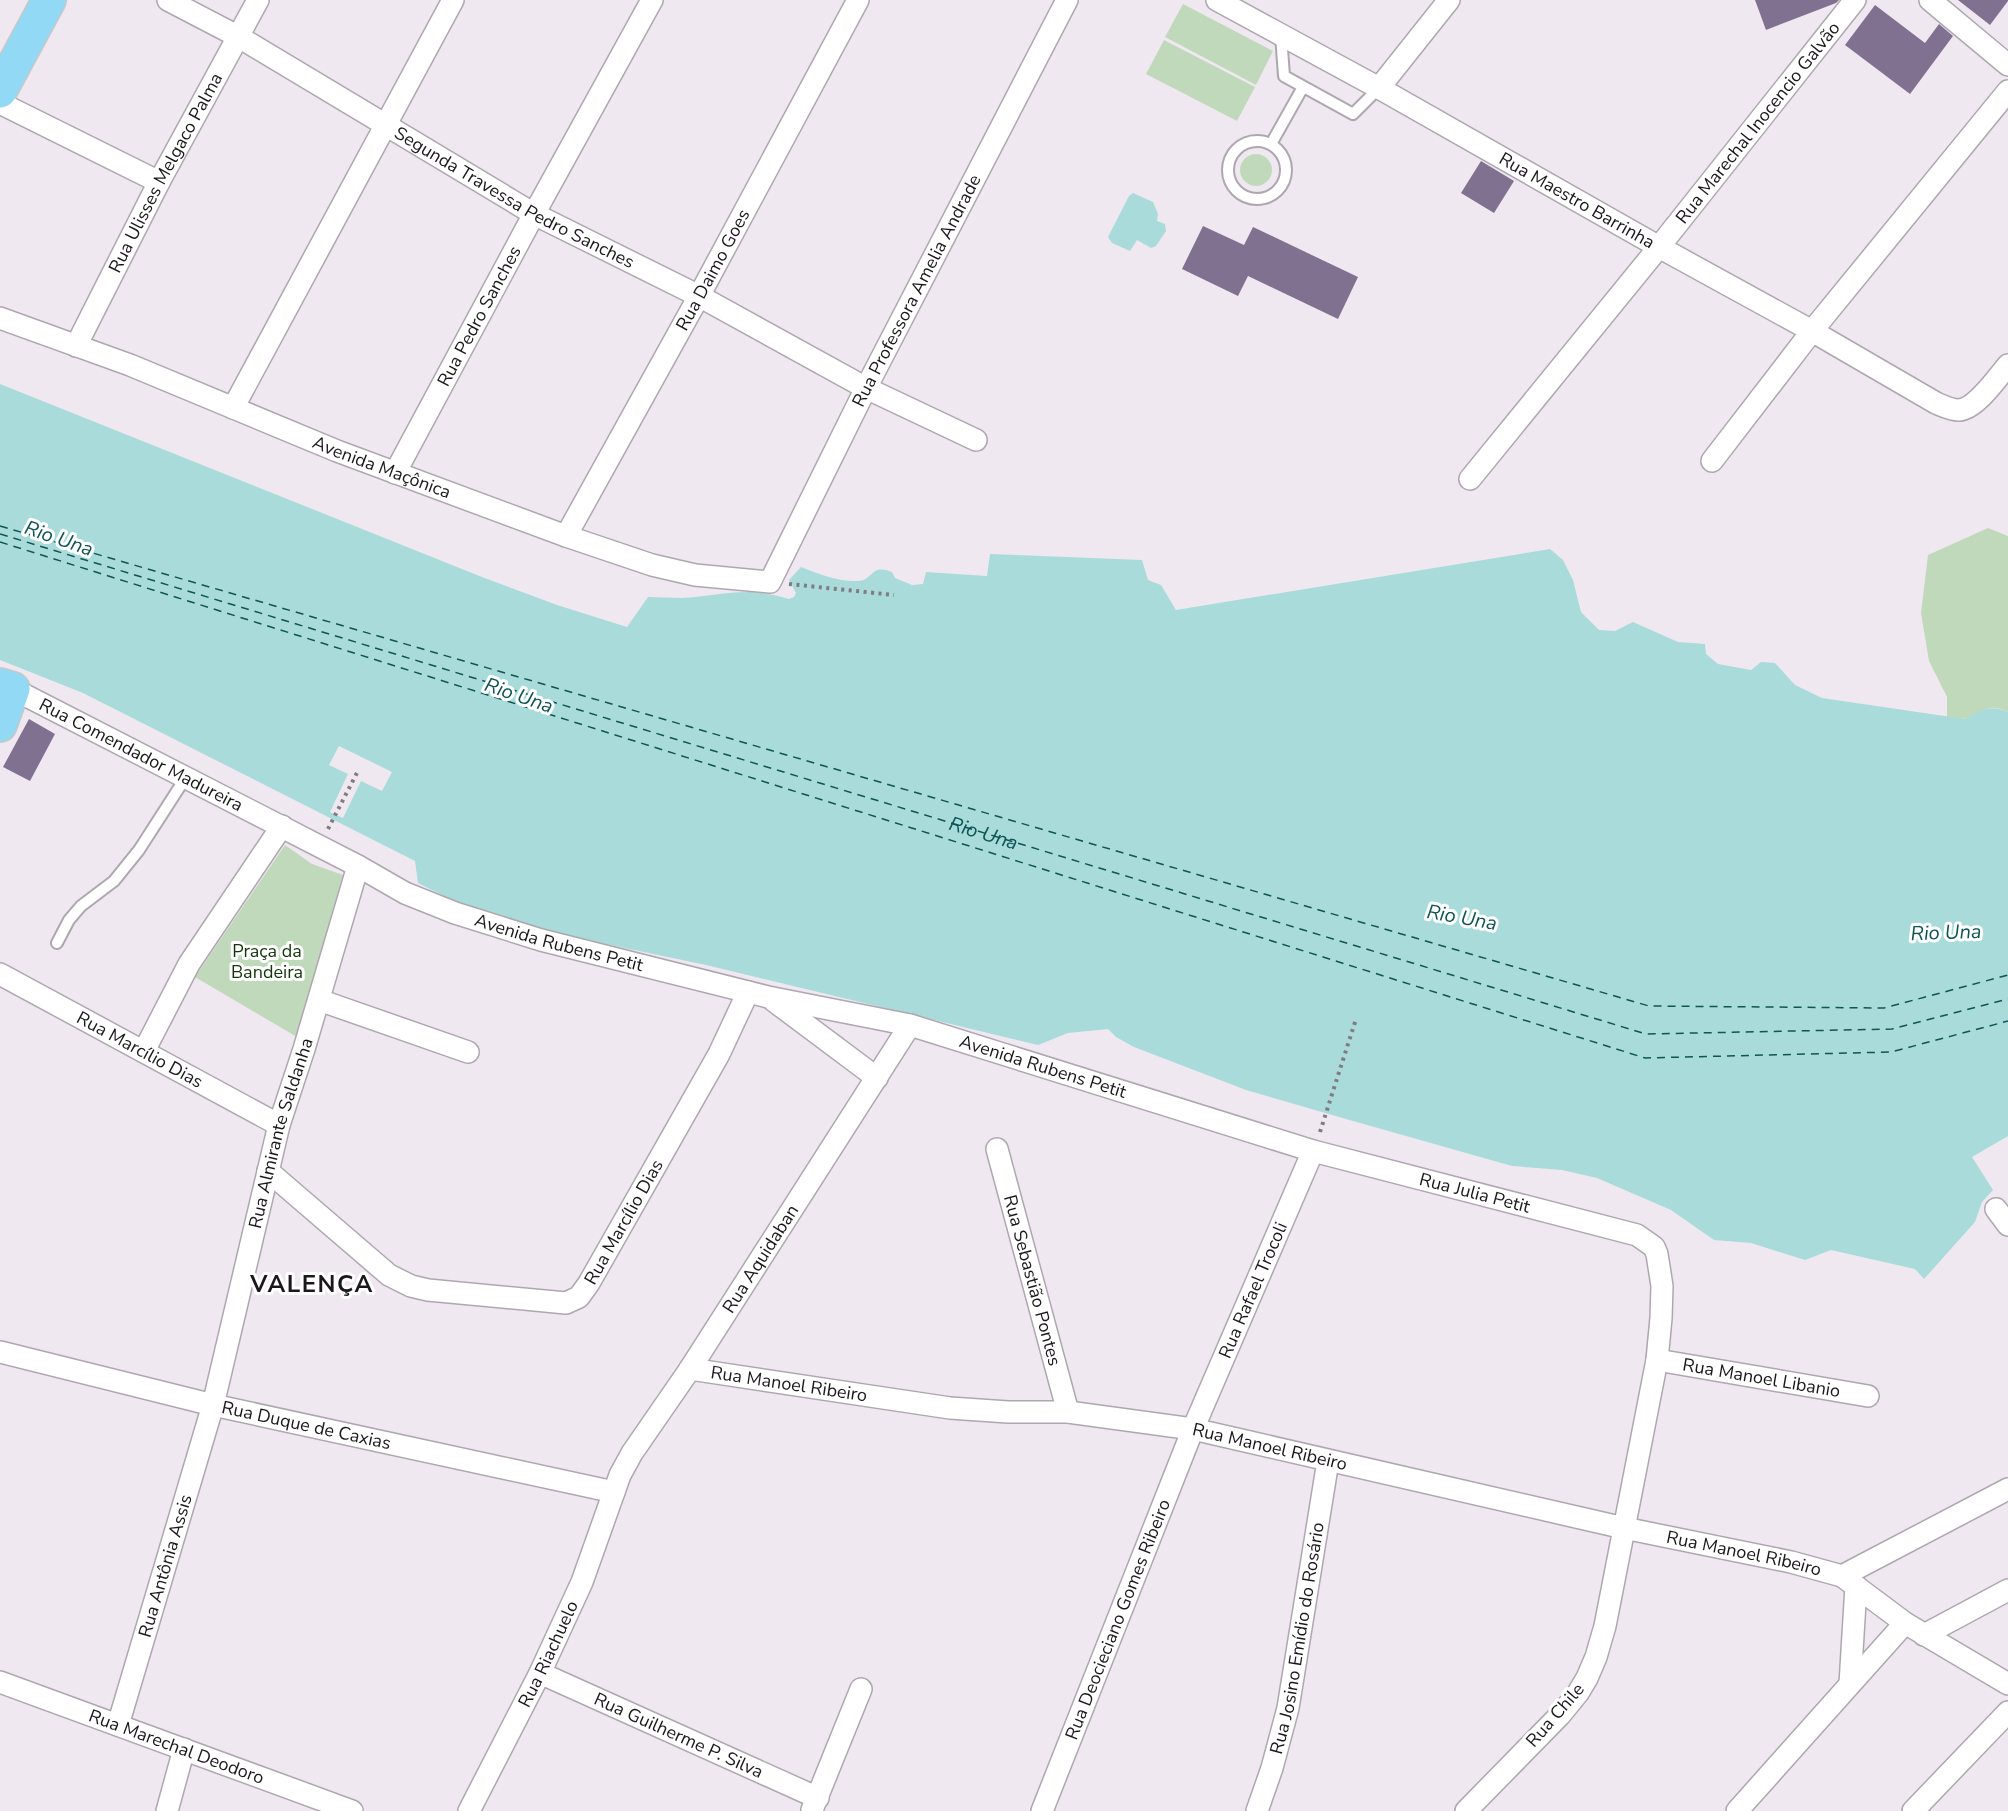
<svg xmlns="http://www.w3.org/2000/svg" width="2008" height="1811" viewBox="0 0 2008 1811" font-family="'Nunito Sans',sans-serif">
	<rect width="100%" height="100%" fill="#f0e8f0"/>
	<path fill="#c1d9bb" d="M1183,4L1273,51L1256,85L1165,37Z
		M1164,40L1255,87L1237,121L1146,74Z
		M1240 170a16 16 0 1 1 32 0a16 16 0 1 1-32 0Z
		M1988,528L2008,536V712C1988,702 1984,712 1967,718C1962,720 1953,718 1947,718V697L1929,661L1921,613L1928,555Z
		M285,845L312,864L343,875L297,1037L195,977Z"/>
	<path fill="#a9dbda" d="M1133,193L1153,202L1158,214L1157,221L1165,224L1166,231L1156,246L1151,248L1137,240L1130,251L1112,243L1108,237L1129,196Z
		M0,384L482,577L557,605L627,627L648,597C659,597 670,598 681,598C723,596 746,585 789,599L794,597L796,593L789,580L801,567C819,574 838,582 858,581C874,580 870,563 892,572L895,578L912,585L923,584L926,572L987,576L990,554L1142,560L1148,580L1161,585L1176,610L1550,549L1563,560L1573,580L1581,612L1599,630L1615,631L1633,622L1678,642L1705,644L1706,654L1718,664L1751,670L1761,662L1775,663L1795,685L1822,698L1965,719C1980,710 1991,704 2008,712V1136L1972,1157L1993,1190L1982,1202L1975,1222L1924,1279L1915,1269L1831,1250L1805,1260L1751,1243L1714,1240L1671,1210L1597,1178L1562,1170L1512,1166L1346,1119L1246,1090L1134,1047L1116,1037L1108,1029L1068,1033L1038,1045L706,965L572,937L482,915L418,883L415,861L83,693L0,660Z"/>
	<path fill="#f0e8f0" d="M339,746L392,772L382,791L361,781L343,818L330,812L348,774L329,765Z"/>
	<g fill="none" stroke-linecap="round" stroke-linejoin="round">
		<g stroke="#0e5555" stroke-width="1.5" stroke-dasharray="8 6" stroke-linecap="butt">
			<path d="M0,526L1649,1006L1884,1008L2008,975"/>
			<path id="s1" d="M0,534L1646,1034L1892,1029L2008,999"/>
			<path d="M0,542L1645,1058L1891,1052L2008,1021"/>
		</g>
	</g>
	<path fill="#817191" d="M1755,0H1839L1836,3L1766,30Z
		M1958,0H2008V1L1990,25Z
		M1875,5L1925,43L1939,24L1953,36L1910,94L1845,45Z
		M1481,161L1514,181L1494,213L1461,193Z
		M1203,226L1244,245L1253,227L1358,277L1338,319L1248,276L1238,296L1182,269Z
		M29,719L55,734L30,781L3,767Z"/>
	<g fill="none" stroke-linecap="round" stroke-linejoin="round">
		<defs>
			<path id="service" d="M1281,35L1284,76L1353,114L1379,88
				M1228 170a29 29 0 1 1 58 0a29 29 0 1 1-58 0Z
				M1271,144L1303,87
				M57,943L69,920L81,906L114,881L139,850L186,777"/>
			<g id="minor">
				<path id="s2" d="M168,0L239,37L534,214L699,296L866,388L976,440"/>
				<path id="s3" d="M1217,0L1379,88L1659,247L1812,331L1936,403C1943,406 1951,410 1959,410C1976,409 1997,378 2008,365"/>
				<path d="M1930,0L2008,65"/>
				<path d="M1379,88L1449,0"/>
				<path d="M0,103L159,182"/>
				<path id="s4" d="M0,318L130,365L337,451L566,536L652,565L695,575L770,582L866,388L1067,0"/>
				<path id="s5" d="M76,346L159,182L258,0"/>
				<path d="M233,408L453,0"/>
				<path d="M1712,461L1812,331L2008,91"/>
				<path id="s6" d="M395,473L534,214L652,0"/>
				<path id="s7" d="M1470,479L1659,247L1855,0"/>
				<path id="s8" d="M566,536L699,296L858,0"/>
				<path id="s9" d="M13,689L358,866L405,893L455,913L541,940L768,997L910,1025L1313,1151L1637,1235L1654,1247L1657,1254L1662,1286L1661,1318L1657,1360L1605,1626L1596,1657L1587,1678L1578,1693L1560,1715L1466,1811"/>
				<path id="s10" d="M0,974L279,1125"/>
				<path d="M319,1000L468,1052"/>
				<path d="M774,1001L877,1078"/>
				<path d="M144,1051L189,964L282,826"/>
				<path id="s11" d="M997,1149L1068,1412"/>
				<path id="s12" d="M268,1171L389,1275L411,1286L428,1290L566,1303L579,1297L589,1283L719,1054L748,992"/>
				<path d="M1996,1209L2008,1225"/>
				<path id="s13" d="M0,1352L213,1405L614,1492"/>
				<path id="s14" d="M1657,1360L1868,1396"/>
				<path id="s15" d="M690,1369L950,1408L1008,1412H1068L1193,1429L1624,1528L1791,1562L1842,1576L1905,1623L2008,1684"/>
				<path d="M1842,1576L2008,1489"/>
				<path d="M1924,1635L2008,1590"/>
				<path id="s16" d="M540,1673L818,1798"/>
				<path id="s17" d="M0,1682L352,1811"/>
				<path d="M1850,1684L1856,1586"/>
				<path id="s18" d="M118,1725L213,1405L279,1125L304,1049L358,866"/>
				<path d="M812,1810L861,1689"/>
				<path d="M167,1811L184,1749"/>
				<path id="s19" d="M469,1811L540,1673L582,1582L620,1475L632,1453L690,1369L910,1025"/>
				<path id="s20" d="M1042,1811L1193,1429L1313,1151"/>
				<path id="s21" d="M1257,1811L1272,1768L1288,1708L1328,1461"/>
				<path d="M1737,1811L1905,1623"/>
				<path d="M1913,1811L2008,1712"/>
			</g>
			<path id="primary" d="M0,91L49,0
				M0,685L13,689L0,725"/>
		</defs>
		<use href="#service" stroke="#afa7b0" stroke-width="14"/>
		<use href="#minor" stroke="#afa7b0" stroke-width="24"/>
		<use href="#primary" stroke="#c8c8c8" stroke-width="36"/>
		<path stroke="#817c81" stroke-width="4" stroke-dasharray="3 4.5" stroke-linecap="butt" d="M789,584L894,595
			M328,829L359,769
			M1320,1132L1356,1019"/>
		<use href="#service" stroke="#fff" stroke-width="10"/>
		<use href="#minor" stroke="#fff" stroke-width="21"/>
		<use href="#primary" stroke="#91d9f4" stroke-width="33"/>
	</g>
	<g text-anchor="middle" stroke-width="6" stroke-linejoin="round" paint-order="stroke">
		<g font-size="18" fill="#1b181b" stroke="#fff">
			<text dy="6" stroke="none"><textPath href="#s7" startOffset="458">Rua Marechal Inocencio Galvão</textPath></text>
			<text dy="6" stroke="none"><textPath href="#s5" startOffset="195">Rua Ulisses Melgaco Palma</textPath></text>
			<text dy="6" stroke="none"><textPath href="#s2" startOffset="399">Segunda Travessa Pedro Sanches</textPath></text>
			<text dy="6" stroke="none"><textPath href="#s3" startOffset="412">Rua Maestro Barrinha</textPath></text>
			<text dy="6" stroke="none"><textPath href="#s8" startOffset="304">Rua Daimo Goes</textPath></text>
			<text dy="6" stroke="none"><textPath href="#s4" startOffset="1143">Rua Professora Amelia Andrade</textPath></text>
			<text dy="6" stroke="none"><textPath href="#s6" startOffset="178">Rua Pedro Sanches</textPath></text>
			<text dy="6" stroke="none"><textPath href="#s4" startOffset="410">Avenida Maçônica</textPath></text>
			<text dy="6" stroke="none"><textPath href="#s9" startOffset="144">Rua Comendador Madureira</textPath></text>
			<text dy="6" stroke="none"><textPath href="#s9" startOffset="604">Avenida Rubens Petit</textPath></text>
			<text dy="6" stroke="none"><textPath href="#s10" startOffset="159">Rua Marcílio Dias</textPath></text>
			<text dy="6" stroke="none"><textPath href="#s9" startOffset="1104">Avenida Rubens Petit</textPath></text>
			<text dy="6" stroke="none"><textPath href="#s18" startOffset="614">Rua Almirante Saldanha</textPath></text>
			<text dy="6" stroke="none"><textPath href="#s9" startOffset="1554">Rua Julia Petit</textPath></text>
			<text dy="6" stroke="none"><textPath href="#s12" startOffset="442">Rua Marcílio Dias</textPath></text>
			<text dy="6" stroke="none"><textPath href="#s19" startOffset="627">Rua Aquidaban</textPath></text>
			<text dy="6" stroke="none"><textPath href="#s11" startOffset="136">Rua Sebastião Pontes</textPath></text>
			<text dy="6" stroke="none"><textPath href="#s20" startOffset="562">Rua Rafael Trocoli</textPath></text>
			<text dy="6" stroke="none"><textPath href="#s14" startOffset="106">Rua Manoel Libanio</textPath></text>
			<text dy="6" stroke="none"><textPath href="#s15" startOffset="100">Rua Manoel Ribeiro</textPath></text>
			<text dy="6" stroke="none"><textPath href="#s13" startOffset="315">Rua Duque de Caxias</textPath></text>
			<text dy="6" stroke="none"><textPath href="#s15" startOffset="586">Rua Manoel Ribeiro</textPath></text>
			<text dy="6" stroke="none"><textPath href="#s15" startOffset="1072">Rua Manoel Ribeiro</textPath></text>
			<text dy="6" stroke="none"><textPath href="#s18" startOffset="166">Rua Antônia Assis</textPath></text>
			<text dy="6" stroke="none"><textPath href="#s20" startOffset="206">Rua Deocieciano Gomes Ribeiro</textPath></text>
			<text dy="6" stroke="none"><textPath href="#s21" startOffset="178">Rua Josino Emídio do Rosário</textPath></text>
			<text dy="6" stroke="none"><textPath href="#s19" startOffset="176">Rua Riachuelo</textPath></text>
			<text transform="translate(1555 1715) rotate(-49)" y="6">Rua Chile</text>
			<text dy="6" stroke="none"><textPath href="#s16" startOffset="152">Rua Guilherme P. Silva</textPath></text>
			<text dy="6" stroke="none"><textPath href="#s17" startOffset="188">Rua Marechal Deodoro</textPath></text>
		</g>
		<g font-size="18" fill="#13360a" stroke="#fff">
			<text x="267" y="957">Praça da<tspan x="267" dy="21">Bandeira</tspan></text>
		</g>
		<g font-size="20" font-style="italic" fill="#0e5555" stroke="#fff">
			<text transform="translate(59 538) rotate(19)" y="7">Rio Una</text>
			<text transform="translate(519 695) rotate(19)" y="7">Rio Una</text>
			<text dy="7" stroke="none"><textPath href="#s1" startOffset="1028">Rio Una</textPath></text>
			<text transform="translate(1462 917) rotate(10)" y="7">Rio Una</text>
			<text transform="translate(1946 932) rotate(-2)" y="7">Rio Una</text>
		</g>
		<g font-size="24" font-weight="bold" letter-spacing="1.5" fill="#1b181b" stroke="#fff">
			<text x="312" y="1292">VALENÇA</text>
		</g>
	</g>
</svg>
